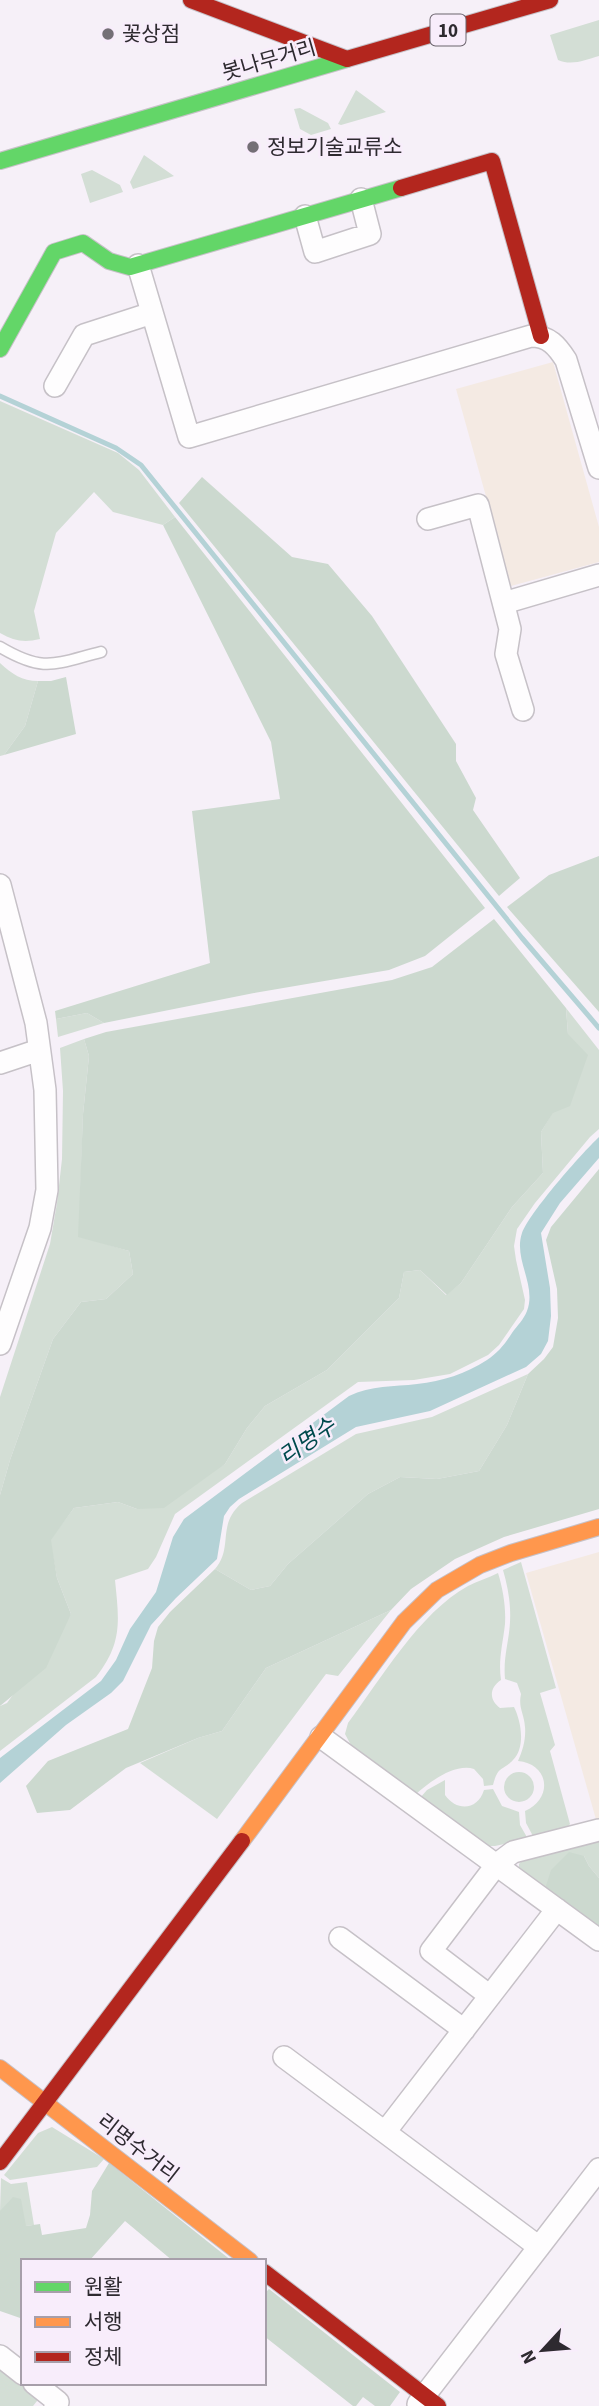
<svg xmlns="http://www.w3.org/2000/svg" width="599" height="2406" viewBox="0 0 599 2406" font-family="'Source Sans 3','Noto Sans KR',sans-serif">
	<rect width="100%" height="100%" fill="#f6f0f8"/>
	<path fill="#f4eae3" d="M553,362L599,527V562L511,586L456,389Z
		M599,1552V1822L597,1823L526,1573Z"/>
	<path fill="#d3ded5" d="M599,20V56C585,60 572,66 558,60L550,35Z
		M356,90L386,112L341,125L338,124Z
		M300,108L328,123L331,129L311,135L300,129L294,109Z
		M144,155L174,176L133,189L130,182Z
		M92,170L120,185L123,192L90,203L81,174Z
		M0,401L118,453L139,470L175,517L163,525L113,512L94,492L56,533L34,611L40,639C24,643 14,641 0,633Z
		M0,663C12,674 22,681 38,681L25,726L4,755L0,756Z
		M566,1008L599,1050V1129L590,1137L535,1203L517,1229L514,1246L516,1260L525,1300L524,1309L499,1345L488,1355L450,1374L414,1380L358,1382L175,1514L156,1557L148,1569L115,1580C119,1620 123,1643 96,1677L0,1751V1706L7,1703L71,1614L57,1578L50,1540L74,1508L118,1502L137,1509L225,1464L247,1428L265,1406L327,1370L399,1298L404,1272L420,1270L446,1295L461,1283L512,1207L543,1173L541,1132L553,1112L568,1034Z
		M87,1013L104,1023L58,1037L56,1019Z
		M84,1039L89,1056L83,1114L79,1236L129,1251L133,1274L106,1299L81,1302L53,1339L10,1460L0,1495V1397L50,1244L57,1203L62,1159L63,1091L60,1048Z
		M528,1374L507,1425L479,1471L437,1479L400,1477L368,1494L288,1564L270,1586L251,1590L215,1569C234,1547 216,1525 242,1503L356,1434L432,1417Z
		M521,1562L556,1688L540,1693L555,1745L550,1751L570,1824L567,1828L534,1838L526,1823L525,1811C553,1799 550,1764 518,1761C523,1750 526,1739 525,1727C524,1713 518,1708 521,1694L517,1683L505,1679C503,1657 509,1642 510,1622C511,1604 508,1587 503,1570Z
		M498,1573C503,1589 506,1607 505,1624C503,1643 498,1660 501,1680C489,1688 489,1700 500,1708L514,1707C521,1721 526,1747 513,1760C503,1771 498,1765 493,1785L484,1786L483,1779L474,1769C455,1763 429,1782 415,1795L353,1749L345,1734L348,1723C381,1679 419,1613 468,1586C478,1581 488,1578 498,1573Z
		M391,1610L338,1676L326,1674L217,1819L140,1763L198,1738L222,1731L266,1668Z
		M504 1787a15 15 0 1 1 30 0a15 15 0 1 1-30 0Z
		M445,1780V1795C457,1812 478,1810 484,1790L493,1789L502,1806L519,1812L520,1825L528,1839L495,1846H484L420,1798L427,1790Z
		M599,1840V1878L589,1866L584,1856L544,1892L519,1871V1864L525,1857Z
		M52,2127L104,2159L97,2167L10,2180L4,2175L38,2133Z
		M1,2178L11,2184L27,2182L34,2225L26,2226L0,2211Z
		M0,2364L41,2396L33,2406H0Z"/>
	<path fill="#ccd9cf" d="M202,477L292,557L328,564L372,616L456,744V761L476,798L473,810L520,878L499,896L179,503Z
		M175,517L485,908L425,956L389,970L254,993L104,1023L87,1013L56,1019L55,1011L210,963L192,811L280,799L271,742L163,525Z
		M66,677L76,734L4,755L25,726L38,681H51Z
		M599,856V1012L507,907L549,875Z
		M494,919L566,1008L568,1034L588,1055L570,1106L553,1113L541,1132L543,1173L512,1207L461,1283L447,1295L420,1270L404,1272L399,1298L327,1370L265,1406L247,1428L225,1464L164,1508L137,1509L118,1502L74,1508L51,1540L57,1578L71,1614L46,1668L0,1706V1495L10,1460L53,1339L81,1302L106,1299L133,1274L129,1251L78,1237L83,1114L89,1056L84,1039L106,1032L392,980L432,967Z
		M599,1169V1509L504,1537L455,1559L411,1589L391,1610L266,1668L222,1731L198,1738L126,1768L70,1810L37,1813L26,1786L48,1761L128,1729L152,1668L154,1641L158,1627L170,1612L215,1569L251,1590L270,1586L288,1564L368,1494L400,1477L437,1479L479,1471L507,1425L528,1374L544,1359L553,1347L558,1318L557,1289L546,1240L551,1227Z
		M569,1852L584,1856L589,1866L599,1878V1932L544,1892L551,1870Z
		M109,2163L232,2261H173L125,2221L89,2261H23V2319L0,2311V2211L13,2197L21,2199L26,2226L40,2224L42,2235L86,2228L90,2215L92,2191Z
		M269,2289L400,2392L390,2406H375L363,2397L356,2406H353L264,2336V2294Z"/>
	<path fill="#b4d2d6" d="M599,1137V1158L560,1203L541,1233L550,1288L551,1316L548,1341L541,1354L526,1367L430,1411L356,1427L239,1499L230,1507L224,1516L217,1559L176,1598L151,1625L123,1681L111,1693L66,1725L0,1783V1758L101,1681L116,1660L130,1629L156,1592L173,1537L184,1519L349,1396C371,1385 394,1387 417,1384C443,1381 465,1374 487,1360C498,1353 505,1344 512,1333C517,1326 524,1319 527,1311C537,1285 513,1259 522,1233C530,1212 581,1154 599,1137Z"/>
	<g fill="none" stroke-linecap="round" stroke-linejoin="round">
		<path stroke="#b4d2d6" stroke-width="5" d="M0,396L116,448L141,465L522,938L599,1028"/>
		<defs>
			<path id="lane" d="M0,647C44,673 54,664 101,652"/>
			<path id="street" d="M305,216L315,252L370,234L361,199
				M138,265L189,437L531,336C549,336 557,346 566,360L599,468
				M55,386L84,335L152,313
				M428,519L478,505L510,629L506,654L523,710
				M504,603L599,575
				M0,885L36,1023L45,1090L47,1190L40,1228L0,1344
				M0,1063L39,1050
				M321,1737L599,1940
				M340,1938L464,2030
				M490,1996L431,1951L497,1864L513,1852L599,1830
				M284,2057L539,2247
				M385,2132L557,1909
				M0,2356L23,2374
				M34,2383L58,2402L55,2406
				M418,2404L599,2169"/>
			<path id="fast" d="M0,161L347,59
				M0,349L54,252L83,243L109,261L130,267L401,188"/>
			<path id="slow" d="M242,1841L404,1622L437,1590L480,1565L511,1553L599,1527
				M0,2068L250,2261"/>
			<path id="jam" d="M191,0L347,59L550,0
				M401,188L492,161L541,336
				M0,2162L242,1841
				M264,2272L438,2406"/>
		</defs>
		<use href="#lane" stroke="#c6c1c7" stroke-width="13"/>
		<use href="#street" stroke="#c6c1c7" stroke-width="24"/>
		<use href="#fast" stroke="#c6c1c7" stroke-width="18"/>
		<use href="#slow" stroke="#c6c1c7" stroke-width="18"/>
		<use href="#jam" stroke="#c6c1c7" stroke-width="18"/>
		<use href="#lane" stroke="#fefdfe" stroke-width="10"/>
		<use href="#street" stroke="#fefdfe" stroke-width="21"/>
		<use href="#fast" stroke="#63d668" stroke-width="16"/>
		<use href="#slow" stroke="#ff974d" stroke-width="16"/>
		<use href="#jam" stroke="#b3261e" stroke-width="16"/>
	</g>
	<g fill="#746f76" stroke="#f8edfb" stroke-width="2.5">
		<circle cx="108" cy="34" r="7"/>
		<circle cx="253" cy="147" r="7"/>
	</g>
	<g text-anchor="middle" stroke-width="5" stroke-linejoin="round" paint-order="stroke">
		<rect fill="#f8edfb" stroke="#6b646d" stroke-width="2" x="430.5" y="14.5" width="35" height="31" rx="5"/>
		<g font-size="19" font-weight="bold" fill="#2e2a30">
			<text x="448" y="37">10</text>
		</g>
		<g font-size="21" fill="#2e2a30" stroke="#f8edfb" text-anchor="start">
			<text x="122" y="41">꽃상점</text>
			<text x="267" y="154">정보기술교류소</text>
		</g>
		<g font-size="21" fill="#2e2a30" stroke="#f8edfb">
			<text transform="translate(269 60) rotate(-16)" y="7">봇나무거리</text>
			<text transform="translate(138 2148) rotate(38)" y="7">리명수거리</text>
		</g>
		<g font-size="23" font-style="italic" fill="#004a4d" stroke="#f8edfb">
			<text transform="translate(307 1441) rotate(-35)" y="8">리명수</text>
		</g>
	</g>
	<rect x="21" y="2259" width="245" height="126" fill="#f8edfb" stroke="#a79faa" stroke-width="2"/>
	<rect x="35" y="2282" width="35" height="10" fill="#63d668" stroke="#a79faa" stroke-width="2"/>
	<text x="84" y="2294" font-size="21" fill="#2e2a30">원활</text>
	<rect x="35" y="2317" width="35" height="10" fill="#ff974d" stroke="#a79faa" stroke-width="2"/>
	<text x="84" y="2329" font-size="21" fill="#2e2a30">서행</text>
	<rect x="35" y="2352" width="35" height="10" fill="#b3261e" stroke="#a79faa" stroke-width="2"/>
	<text x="84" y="2364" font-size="21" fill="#2e2a30">정체</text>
	<g transform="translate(543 2350) rotate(244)" stroke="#f8edfb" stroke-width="5" paint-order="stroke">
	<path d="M0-5L12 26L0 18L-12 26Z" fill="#2e2a30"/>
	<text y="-10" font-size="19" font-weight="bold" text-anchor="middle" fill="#2e2a30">N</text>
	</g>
</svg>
